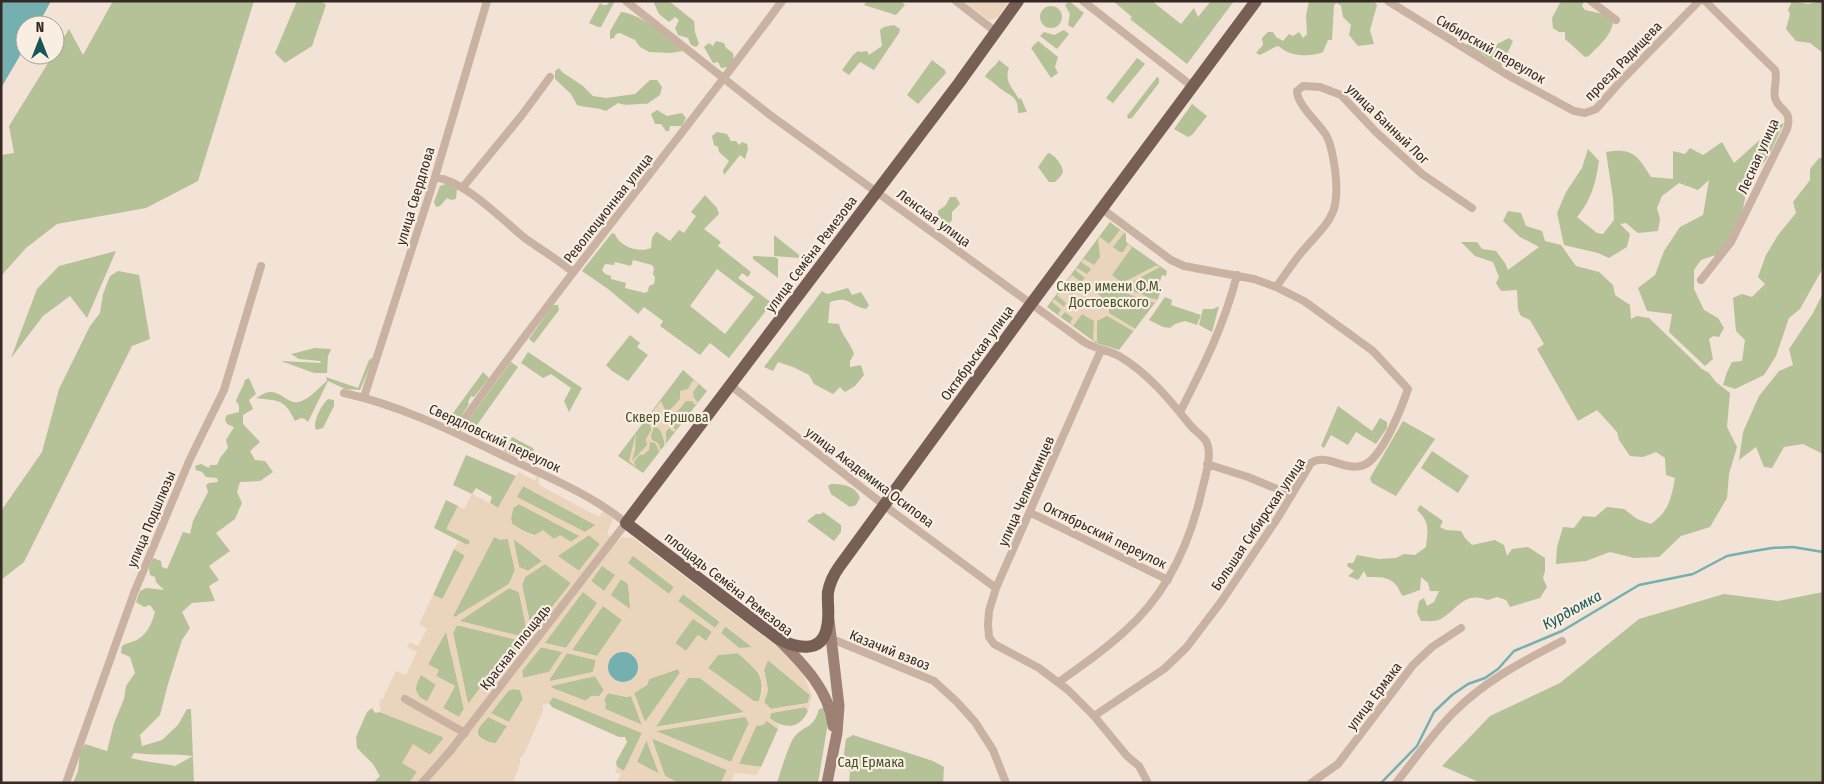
<svg xmlns="http://www.w3.org/2000/svg" width="1824" height="784" viewBox="0 0 1824 784" font-family="'Fira Sans Condensed',sans-serif">
	<rect width="100%" height="100%" fill="#f2e3d6"/>
	<path fill="#b5c196" fill-rule="evenodd" d="M113,1H254L198,181L146,208L57,224L26,248L1,276V155L14,153L9,126L53,55H55V52L69,29L83,55Z
		M297,1H321L326,5L312,46L285,63L275,53Z
		M610,1H615L601,27H598L589,23L600,3L603,5H607Z
		M653,1H669L694,21L695,32L699,44L696,47L691,45L688,38L678,35L675,28L679,20L675,17L669,22L659,14Z
		M867,1H901L905,5L896,15L864,5Z
		M1069,1L1084,13L1073,28L1068,25L1070,14L1065,5Z
		M1113,1H1152L1181,24L1194,8L1198,17L1211,1H1234L1187,64L1130,19L1132,17Z
		M1309,1H1374L1377,5L1370,30L1374,44L1358,46L1349,35L1351,25L1343,17L1341,6L1337,3L1334,5L1332,40H1328L1323,52C1311,57 1290,57 1280,47L1277,46L1260,55L1256,53L1263,45L1262,38L1268,32H1273L1276,37L1283,41L1289,34L1293,36L1299,32L1303,38L1307,34L1306,16Z
		M1561,1H1584L1582,6L1585,10L1603,14L1613,20C1613,35 1598,46 1589,56L1585,57L1565,39V32H1559L1553,28L1552,18Z
		M1792,1L1808,4L1823,1V53L1810,43L1796,41L1786,29L1790,14L1788,10Z
		M1040 17a11 11 0 1 1 22 0a11 11 0 1 1-22 0Z
		M621,12C642,14 667,38 683,51L671,53L649,52L640,47L635,40L620,33L616,34L614,38L610,39V31Z
		M894,25L900,29L899,33L874,70L860,62L849,75L842,70L853,55L858,51L861,52L867,51L869,55L882,46L880,30L884,27Z
		M1064,30L1069,34L1057,49L1040,36L1044,32L1054,35Z
		M1509,38L1513,41L1501,67L1484,55L1466,46L1470,40L1477,39L1495,50L1497,44Z
		M716,41L724,43L726,48L733,53L734,60L728,67L721,68L718,62L713,63L704,47L709,43L713,46Z
		M1038,41L1058,57L1055,67L1058,73L1051,78L1031,48Z
		M1137,58L1145,64L1113,103L1106,98Z
		M932,60L945,70L946,73L918,104L907,95Z
		M999,60L1009,68C1004,81 1012,87 1019,99L1021,98L1027,112L1018,113C1018,96 1012,97 1001,89C997,86 991,80 985,77C988,70 995,67 999,60Z
		M559,68L562,72L583,86L593,96L606,98L635,94L650,80H657L662,87L660,95L647,104C637,103 628,107 618,103L606,111C597,107 587,108 577,105L571,94L555,79V71Z
		M1157,77L1159,78V83L1132,118L1128,119L1127,116Z
		M1192,104L1207,116L1192,135L1188,137L1174,129Z
		M657,110L667,116L682,113L686,118L682,126H670L669,131H666L661,124H655L651,114Z
		M1784,123L1769,155L1747,188L1743,209L1726,244L1716,255L1701,260L1694,270V289L1704,310L1718,318L1724,328L1719,337L1713,336L1709,339L1713,359L1705,366L1669,332L1672,314L1647,311L1638,288L1655,275L1664,251L1680,227L1703,215L1709,180L1698,190L1679,183L1662,196L1657,208L1660,219L1658,231L1638,233L1626,223L1620,224L1630,234L1627,247L1609,258L1598,253L1564,245L1557,213L1566,192L1582,168L1588,149L1599,161C1596,182 1591,201 1577,217L1597,233L1603,234L1614,220L1613,198L1606,152C1633,147 1638,156 1651,177L1673,179V151L1685,154L1690,148L1703,155L1722,142L1734,163L1773,128Z
		M717,132L727,134L731,141H736L739,145L742,142L747,144L748,149L745,159L740,155L724,175L723,170L729,161L719,152L718,147L714,145L712,136Z
		M1048,153C1054,154 1063,165 1063,172C1062,175 1058,179 1055,182H1049L1038,167Z
		M1819,158H1823V268L1800,309L1789,318L1776,356L1764,375L1735,389L1723,385L1727,372L1732,362L1742,361L1745,340L1736,331L1733,298L1742,294L1752,297L1765,284L1758,277L1766,255L1778,235L1796,213L1793,202L1810,180V169Z
		M446,184L457,189L456,199L451,200L447,198L440,206L436,207L434,202L440,186Z
		M705,195L717,208L719,214L704,229L721,242L718,246L751,272L748,277L742,273L738,278L772,303L729,358L710,343L700,355L660,326L663,321L644,307L638,314L608,289L582,271L612,233L615,234C619,247 640,253 651,248L652,238L655,233L657,232L670,241L679,230L684,233L696,216L691,212ZM633,260L652,265L654,268L653,274L655,277L654,284L649,286L648,291L645,293L625,288L626,283L611,279V276L605,274L602,270L605,264L614,265L615,262L631,266ZM717,269L754,297L725,334L690,306Z
		M950,197H956L960,204L952,212V220L948,225L938,217V211L946,205Z
		M1508,211L1521,213L1526,226L1542,231L1545,241L1561,245L1576,266L1599,272L1613,285L1615,295L1630,305L1631,319L1637,316L1649,318L1702,369L1709,373L1716,382L1730,393L1727,427L1737,447L1729,474L1727,498L1710,527L1681,536L1659,557L1634,558L1610,552L1586,561L1556,564L1557,547L1563,527L1574,528L1583,516L1595,517L1607,507L1624,509L1637,519L1651,524C1669,511 1671,499 1675,478L1666,475L1665,458L1656,452L1643,457L1630,456L1619,440L1617,432L1597,410L1578,421L1537,349L1544,344L1530,320L1521,316L1518,310L1517,290L1501,291L1496,283L1499,277L1493,262L1475,256L1461,242H1477L1482,249L1496,251L1505,263L1508,270L1539,247L1520,237L1503,221Z
		M1110,222L1126,234V242L1167,271L1166,276L1162,275L1157,291L1160,293L1158,299L1119,350L1096,343L1047,307Z
		M774,235L799,255V258L774,256Z
		M116,251L87,318L70,296L43,316L11,358L37,289L59,266Z
		M753,256L775,257L778,259V278L753,259Z
		M118,271L139,275L150,339L132,346L24,562L1,580V511L42,452L59,389L90,326L100,313L103,294L110,276Z
		M848,288L852,295L861,292L869,305L866,309C849,306 850,295 830,302L828,323L839,324C842,337 850,341 854,354L850,361V367L861,365L864,375L855,386L845,392L840,387L833,394L814,384L809,375L793,367L778,362L773,371L764,367L822,291L827,294Z
		M1823,293V454L1803,444L1784,447L1772,468L1764,467L1756,447L1739,460L1743,432L1759,396L1779,371L1793,365L1789,349L1813,313Z
		M1165,297L1172,300L1171,305L1201,315L1197,325L1185,321L1175,324L1170,328L1163,327L1149,320Z
		M553,305H558L559,310L534,343L529,339Z
		M1219,306L1212,332L1199,325L1203,309H1213Z
		M630,335L640,343L637,347L648,355L628,381L612,371L606,365Z
		M315,348L331,349L328,356L327,373H314L281,361L321,363L320,361L299,359L291,354Z
		M528,352L582,388L569,412L564,401L571,388L551,374L543,378L521,363Z
		M374,357L360,390L345,389L328,381L308,422L305,419L301,418L295,421C284,398 278,401 256,398C260,396 265,392 270,392C281,391 289,405 299,402C310,399 318,388 327,381L326,377L358,388L369,360Z
		M511,362L518,367L477,425L490,432L483,440C474,436 467,433 467,422Z
		M683,370L707,391L643,473L618,456Z
		M483,372L489,378L474,397L471,396L468,402L469,404C464,411 460,422 451,424L448,420Z
		M249,378L256,394L249,400L253,409L243,415V424L260,442L250,451L255,460L265,461L273,472L260,481L240,482L237,492L242,503L235,519L216,533L230,551L209,566L219,580L209,586L215,601L192,603L182,612L190,628L182,640L168,684L160,715L140,735L142,746L162,740L178,725L187,709H191L194,783H73L78,771L80,753L85,744L107,751L114,723L124,699L126,686L135,673L130,657L121,653L122,646C126,643 133,642 137,640C148,633 152,623 155,612L150,605L144,607L136,602L140,591L146,588L164,590L156,582L155,577L150,575L149,568L153,558L161,561L162,567L167,569L183,532L190,534L193,521L208,492L206,485L209,483L218,482L217,478L206,477L202,472L196,470L195,466L201,464L209,468L210,465H217L220,458L228,448L226,440L234,427L227,424L225,419L227,415L239,412V405L236,401C238,394 243,388 245,380ZM134,753C154,756 174,753 193,756L175,766C160,763 146,762 131,758Z
		M328,399L334,400V406L323,428L316,430C312,422 322,404 328,399Z
		M1338,406L1372,431L1380,418L1387,422V428L1376,444L1356,432L1348,445L1331,435L1324,448L1321,446Z
		M1403,421L1435,439L1396,496L1372,483L1370,478Z
		M512,437L533,448L535,454L530,462L504,451Z
		M1432,451L1469,476L1458,493L1421,468Z
		M466,455L516,476L498,508L490,503L492,497L476,488L472,494L453,485Z
		M831,484C843,484 856,486 860,498L856,505L850,507L831,494L828,486Z
		M523,486L596,525L585,532L516,497Z
		M446,500L458,506L447,529L469,540L470,543L467,545L434,528Z
		M519,504L580,536L571,542C562,537 560,540 551,538C536,537 524,532 512,524L511,519L513,508Z
		M1420,505L1443,521L1440,527L1446,530L1461,531L1465,538L1472,545L1495,540L1504,545L1507,556L1512,549L1528,547L1545,558V571L1543,578L1547,587L1540,598L1510,607L1506,600L1497,597L1488,600C1464,591 1459,608 1441,619C1436,622 1427,621 1421,621L1417,613L1419,601L1424,598L1427,606L1434,602L1439,591H1430L1428,583L1421,577L1420,590L1403,596C1399,592 1400,589 1396,585C1389,576 1377,577 1367,577L1364,571L1358,580L1348,576L1354,571L1347,566L1348,563H1353L1357,555L1379,559L1396,558L1404,554L1415,555L1426,547C1428,530 1430,522 1417,510Z
		M823,512L841,525V532L834,541L807,521L816,514H821Z
		M589,535L600,544L579,571L557,556Z
		M494,537L508,539L515,570L509,584L455,617L453,616Z
		M513,538L542,561L528,571L519,567Z
		M454,549L465,555L442,600L433,595Z
		M633,555L674,587L669,594L627,563Z
		M545,564L571,583L535,629L531,628L522,585L525,577Z
		M602,565L616,575L604,591L591,581Z
		M621,579L628,584L631,610L610,595Z
		M509,588L519,592L527,631L523,637L459,621Z
		M583,591L598,603L566,648L544,643Z
		M1823,592V783H1481L1442,766L1490,716L1560,683L1639,619L1724,594L1778,601Z
		M683,594L720,622L715,628L678,601Z
		M602,605L622,620L597,656L572,650Z
		M693,618L712,632L706,641L698,635L686,651L675,643Z
		M457,625L518,640L519,647L509,662L501,661L468,704L453,633Z
		M725,626L753,648H739L721,633Z
		M446,631L464,709L459,717L443,708L455,686L436,676L428,664Z
		M541,647L563,652L549,672L523,678L522,671Z
		M567,653L596,660L593,672L550,682L549,679Z
		M738,653C756,670 767,674 759,701H753L708,668L718,655Z
		M768,660L810,695L808,703L771,709L764,702L768,690L764,670Z
		M678,669L680,673L645,722L634,693L647,685L649,679Z
		M421,674L436,684L427,702C413,694 414,688 421,674Z
		M595,676L604,690L599,697L595,696L586,701L552,688L551,686Z
		M688,678H700L745,712L655,727Z
		M512,689L520,690L523,699L509,722L490,714L508,691Z
		M608,693L627,697L631,695L642,725L605,709L604,700Z
		M553,697L642,733L624,771L617,767L616,762L627,742L625,737H619L552,707L549,703Z
		M805,707L808,711C799,730 785,729 769,718L771,713Z
		M372,708L375,713L380,712L443,737V739L430,755L413,745L417,772L409,783H373L380,776L373,764L357,748L356,737L367,712Z
		M824,708L828,722L818,783H777C780,774 790,739 796,735C807,724 813,729 819,709Z
		M745,716L749,723L731,762L655,731Z
		M488,717L507,726L496,743C491,743 488,742 484,740C471,733 481,725 488,717Z
		M767,721L778,729L761,767L739,764L756,726Z
		M853,735L933,761L944,767L943,783H849L850,772L843,761L846,739Z
		M651,738L727,770L721,783H678L665,776Z
		M647,739L659,774L637,762Z"/>
	<path fill="#ebd4bc" fill-rule="evenodd" d="M964,1H1009L997,18L989,20Z
		M1120,230L1124,233L1113,247L1120,252H1123L1128,244L1132,247L1112,275L1122,283L1157,265L1160,267L1123,287L1153,299H1157L1155,303L1136,297L1121,291L1115,290L1106,283L1098,294L1109,303V313L1136,329L1133,331L1107,316L1097,321V342L1093,340L1094,321L1082,314L1073,326L1070,323L1073,318L1065,312L1061,317L1058,314L1061,309L1052,302L1054,299L1064,307L1066,303L1057,295L1062,289L1072,295L1077,288L1067,281L1072,275L1081,282L1085,278L1075,270L1077,268L1087,274L1091,269L1081,262L1084,259L1094,265L1100,257L1098,240L1100,237L1109,244Z
		M693,380L699,384L693,392L694,398L698,402L695,405L692,401H686L677,412L683,417L686,416L684,420L676,413L673,417V427L676,430L674,432L669,428L666,432V443L664,446V441L661,432L658,428L654,427L651,435L652,440L658,443L661,451L659,453L658,448L655,443L650,442L649,450L643,455H639L634,462L636,467L629,461L636,433L635,450L632,461L647,445L646,439L651,430L649,416L661,401L665,410H670L680,399V391L688,389Z
		M519,472L535,481L537,475L539,477V485L599,517L603,511L610,516L613,518L607,534L618,542L622,537L633,538L778,647L803,674L812,696L808,711L805,707L771,713L770,718L779,725L778,729L767,721L763,725L756,726L739,764L761,767L757,775L735,773L730,783H721L727,770L652,738L665,776L678,783H617L621,774L615,772L617,767L624,771L642,733L553,697L549,703L543,705V711L523,756L520,758V763L513,783H409L417,772L402,763L413,744L430,755L443,739V737L380,712L381,708L379,705L381,699L384,698V696L396,671L406,675L417,652L407,647L410,642L418,646L427,629L419,624L433,595L443,599L465,556L454,549L458,542L467,545L470,543L469,540L446,529L458,506L464,509L472,494L498,508ZM523,486L595,525V526L585,532L517,497ZM519,504L579,536L571,542L560,535L554,539L543,530L533,536L519,529L512,524L511,519L513,508ZM589,535L600,544L579,571L558,556ZM494,537L500,540L508,539L515,570L509,584L455,617L453,616ZM513,539L542,560V561L528,571L519,567ZM633,556L674,587L669,594L628,563ZM545,564L571,583L535,629L531,628L522,585L525,577ZM602,566L615,575L604,591L591,581ZM621,579L628,584L630,609L611,595ZM509,588L519,592L527,631L523,637L460,621ZM583,592L597,603L566,648L545,643ZM683,594L720,621L715,628L678,601ZM603,606L622,620L597,656L572,650ZM693,619L712,632L706,641L698,635L686,651L675,643ZM457,625L518,640L519,647L509,662L501,661L468,704L453,633ZM726,626L752,647L739,648L721,633ZM446,632L464,709L459,717L443,708L455,686L436,676L439,670L428,664ZM541,647L562,652L549,672L523,678L522,671ZM567,653L596,660L593,672L550,681V679ZM738,653L760,674L763,689L759,701H754L708,668L718,655ZM768,660L810,695L809,703L771,709L764,702L768,690L764,670ZM678,669L680,673L645,722L634,693L647,685L649,679ZM421,675L436,685L427,701L420,698L416,690V685ZM595,676L604,690L599,696H591L585,701L552,688L551,686ZM688,678H700L745,713L656,727ZM512,689L520,690L523,699L509,722L491,713L508,691ZM608,693L627,697L631,696L642,725L605,709L606,704L604,700ZM488,717L507,726L496,743H491L479,737L477,734V730ZM745,717L749,723L731,762L656,731ZM646,740L659,773H658L637,762Z"/>
	<path fill="#74b0af" d="M1,1H51L38,25H25V47L1,88Z
		M608 667a15 15 0 1 1 30 0a15 15 0 1 1-30 0Z"/>
	<g fill="none" stroke-linecap="round" stroke-linejoin="round">
		<path stroke="#74b0af" stroke-width="2.5" d="M1381,783L1417,746L1434,712L1452,695L1468,684L1485,678L1498,669L1514,651L1562,631L1639,585L1693,574L1727,556L1748,552L1772,548L1793,547L1823,552"/>
		<path stroke="#cab2a2" stroke-width="8" d="M626,1L770,115L1084,342C1095,349 1108,350 1119,356C1148,373 1170,400 1190,425C1195,431 1202,435 1206,441C1213,454 1205,477 1202,490C1190,543 1167,594 1125,631C1105,650 1081,666 1059,682
			M956,1L996,32
			M1083,1L1193,87
			M1388,1L1511,77L1574,111L1585,113L1596,109L1621,81L1699,1
			M1591,1L1616,20
			M435,177C467,182 501,219 526,239C542,250 558,260 573,272
			M463,187L522,115L550,77
			M1701,280L1731,242L1787,129C1793,109 1779,112 1775,98C1773,88 1778,79 1775,70L1705,1
			M1276,287C1285,275 1292,264 1301,253C1329,220 1341,217 1335,169C1333,158 1332,145 1326,135C1319,123 1297,105 1297,91L1303,86L1320,87L1341,95L1376,132L1422,174L1472,208
			M1101,350L996,588L989,611L988,625L989,637L994,644L1039,668L1068,690L1094,716L1127,756L1139,766L1148,783
			M730,385L893,512L996,588
			M344,393C403,406 456,433 510,459C550,478 592,495 626,523L451,750L422,783
			M364,397L435,177L487,1
			M1180,412C1204,365 1224,326 1237,275
			M456,431C559,284 675,146 782,1
			M1207,464L1248,477L1292,495
			M1031,513L1168,580
			M832,639L934,681L957,702L975,722L993,750L1006,783
			M405,699L465,733
			M1094,716L1164,669L1186,648L1221,602L1277,519L1311,463C1322,455 1336,464 1348,466C1353,467 1359,467 1364,465C1382,458 1402,407 1408,389L1373,351L1304,301L1276,287L1254,279L1184,266L1171,260L1101,208
			M66,783L134,593L190,459L224,390L261,266
			M1311,783L1338,764L1413,665L1432,647L1461,628
			M1396,783C1414,760 1432,735 1452,714C1483,682 1523,661 1562,641"/>
		<path stroke="#9d8174" stroke-width="11" d="M779,640C803,664 830,691 833,726
			M827,783L837,733L839,706L829,620"/>
		<path stroke="#775f55" stroke-width="12" d="M1018,1L959,83L626,523L777,638C795,648 822,655 827,627C830,615 827,603 828,592C830,582 834,574 839,567L1031,304L1256,1"/>
	</g>
	<g text-anchor="middle" stroke-width="4.5" stroke-linejoin="round" paint-order="stroke">
		<g font-size="14" fill="#342925" stroke="#f9eee2">
			<text transform="translate(1491 49) rotate(30)" y="5">Сибирский переулок</text>
			<text transform="translate(1623 61) rotate(-46)" y="5">проезд Радищева</text>
			<text transform="translate(1388 124) rotate(44)" y="5">улица Банный Лог</text>
			<text transform="translate(1758 156) rotate(-66)" y="5">Лесная улица</text>
			<text transform="translate(415 196) rotate(-73)" y="5">улица Свердлова</text>
			<text transform="translate(608 208) rotate(-52)" y="5">Революционная улица</text>
			<text transform="translate(934 218) rotate(36)" y="5">Ленская улица</text>
			<text transform="translate(811 254) rotate(-53)" y="5">улица Семёна Ремезова</text>
			<text transform="translate(977 353) rotate(-54)" y="5">Октябрьская улица</text>
			<text transform="translate(495 438) rotate(25)" y="5">Свердловский переулок</text>
			<text transform="translate(870 477) rotate(37)" y="5">улица Академика Осипова</text>
			<text transform="translate(1026 491) rotate(-66)" y="5">улица Челюскинцев</text>
			<text transform="translate(151 519) rotate(-67)" y="5">улица Подшлюзы</text>
			<text transform="translate(1258 524) rotate(-56)" y="5">Большая Сибирская улица</text>
			<text transform="translate(1105 535) rotate(26)" y="5">Октябрьский переулок</text>
			<text transform="translate(729 584) rotate(38)" y="5">площадь Семёна Ремезова</text>
			<text transform="translate(515 647) rotate(-52)" y="5">Красная площадь</text>
			<text transform="translate(890 650) rotate(22)" y="5">Казачий взвоз</text>
			<text transform="translate(1374 696) rotate(-53)" y="5">улица Ермака</text>
		</g>
		<g font-size="14" fill="#465328" stroke="#f9eee2">
			<text x="1109" y="291">Сквер имени Ф.М.<tspan x="1109" dy="16">Достоевского</tspan></text>
			<text x="667" y="422">Сквер Ершова</text>
			<text x="871" y="767">Сад Ермака</text>
		</g>
		<g font-size="15" font-style="italic" fill="#195657" stroke="#f9eee2">
			<text transform="translate(1572 610) rotate(-29)" y="5">Курдюмка</text>
		</g>
	</g>
	<rect width="1824" height="784" fill="none" stroke="#342925" stroke-width="5"/>
	<g transform="translate(40 40)"><circle r="24" fill="#f9eee2" stroke="#aa9f96"/>
	<path d="M0-4L9 19L0 12L-9 19Z" fill="#195657"/>
	<text y="-8" font-size="14" font-weight="bold" text-anchor="middle" fill="#342925">N</text>
	</g>
</svg>
